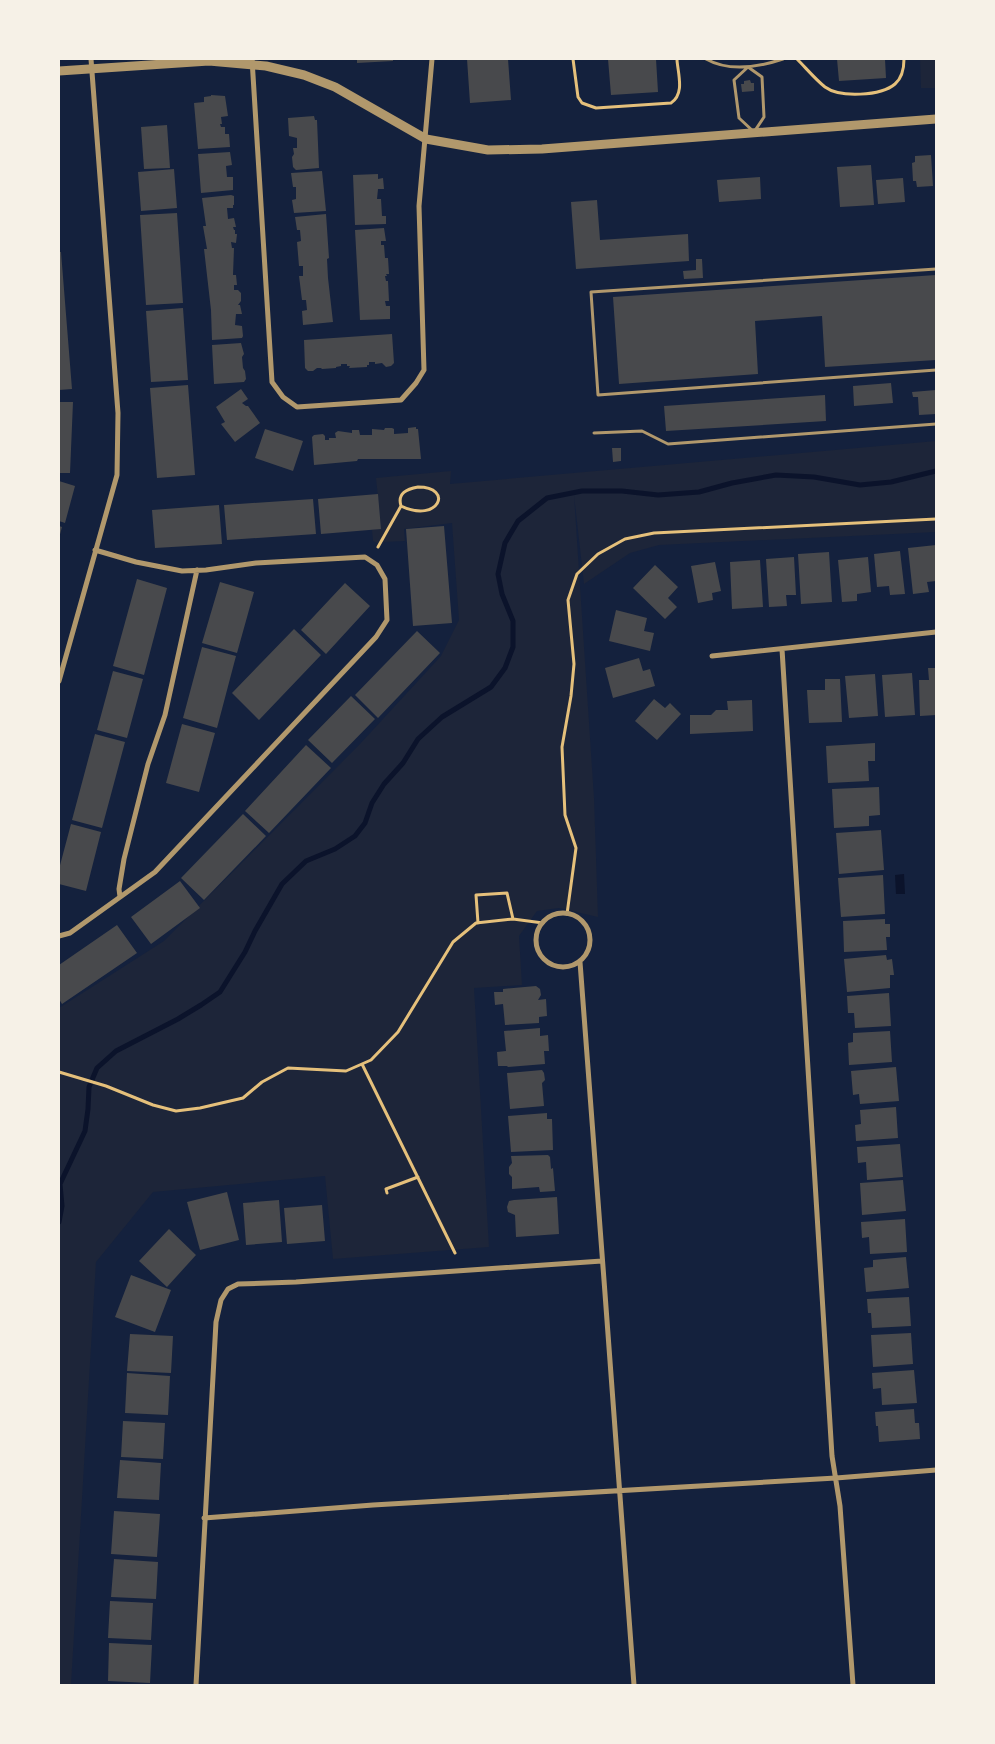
<svg xmlns="http://www.w3.org/2000/svg" width="995" height="1744" viewBox="0 0 995 1744" font-family="'PT Sans',sans-serif">
	<rect width="100%" height="100%" fill="#14213d"/>
	<path fill="#1d2539" d="M920,59H936V88H921Z
		M936,441V532L659,545L630,553L584,584L574,495L594,798L598,917L559,908L537,911L519,936L522,985L474,988L489,1247L333,1259L325,1176L153,1192L96,1262L71,1685H59V1008L164,941L360,744L441,656L459,620L452,523L404,529L405,541L382,542L381,545L373,541L372,530L381,528L376,478L451,471L450,484Z"/>
	<path fill="#0b132b" d="M904,874L905,894H896L895,875Z"/>
	<g fill="none" stroke-linecap="round" stroke-linejoin="round">
		<path stroke="#0b132b" stroke-width="5" d="M59,1222L62,1206L60,1184L85,1131L88,1109L89,1087L97,1068L116,1051L178,1019L201,1005L220,992L245,952L255,931L282,884L306,861L335,849L355,836L365,823L372,803L384,784L403,763L418,739L442,717L491,687L505,668L513,647V621L502,594L498,574L505,543L518,521L547,498L582,491H622L658,495L699,492L732,483L776,475L814,477L860,485L891,482L936,471"/>
	</g>
	<path fill="#48494c" d="M357,59H393V61L357,63Z
		M467,59H508L511,100L470,103Z
		M608,59H656L658,92L611,95Z
		M837,59H885L886,78L839,81Z
		M750,80L751,83H754V91L742,92L741,84H744V81Z
		M211,95L225,96L228,116L221,117L222,124H220L221,127H225V134H229L230,147L198,149L194,103L204,102V97L211,96Z
		M314,116L315,120H317L319,168L296,170L293,167L292,157L294,154L293,148H297V138L289,136L288,118Z
		M167,125L170,168L144,169L141,127Z
		M230,152L232,165L226,166L227,177H233V190L201,193L198,154Z
		M931,155L933,186L917,187L916,181H913L912,163L915,162V156Z
		M871,165L874,205L840,207L837,167Z
		M174,169L177,208L141,211L138,172Z
		M322,171L326,211L294,213L292,200L296,199V187H293L291,173Z
		M378,174V179L383,178L384,189H378L377,199H381L382,216H386V224L355,225L353,175Z
		M760,177L761,199L719,202L717,180Z
		M903,178L905,202L878,204L876,180Z
		M231,195L234,196V205H233V208H227L228,219L234,218L236,227H233L234,230H235V234H237L236,243L231,242L232,248H234L233,275H236L237,285H234V290H238L241,293V301L238,305H240L242,314H236L235,325L242,326L243,336L242,338L212,340L211,310L204,249H207L203,226H206L202,198Z
		M597,200L600,240L688,234L689,261L576,269L571,202Z
		M177,213L183,303L146,305L140,215Z
		M326,214L329,258L327,259L328,278L333,322L303,325L302,311L307,310L306,300H302L299,276H303V266H299L297,242L301,241L300,230H297L295,217Z
		M384,228L386,241H381V245H384L385,258H388L389,274H386L387,276H385L386,281H388L389,301H385L386,306H390V319L360,320L355,230Z
		M59,252H61L72,389L59,390Z
		M696,259H702L703,278L684,279L683,271L696,270Z
		M936,275V360L825,367L822,316L755,321L758,374L619,384L613,297Z
		M183,308L188,380L151,382L146,311Z
		M392,334L394,363L391,366L386,367L382,363L375,364V362H369V365H367V367L349,368L350,366H347V364H341V366L336,367V368L322,369L321,368H317L313,371H308L305,368L304,340Z
		M241,343L244,354L242,357L243,368L245,371L246,379L244,382L214,384L212,345Z
		M891,383L893,403L854,406L853,386Z
		M188,385L195,475L157,478L150,388Z
		M241,389L248,399L242,403L246,406H248L260,423L235,442L221,424L225,422L216,407Z
		M936,390V414L919,415L918,397H913L912,392Z
		M825,395L826,421L666,431L664,406Z
		M59,402H73L70,473H59Z
		M416,427V429H418L421,459H358L357,461L314,465L312,437L314,435L323,434L325,436V440H329V438H336L335,433L338,431L352,433V430H359L360,435H372V429L384,430L385,428H392L394,429V434L408,433V428Z
		M265,429L303,441L293,471L255,458Z
		M612,448H621V461L613,462Z
		M59,481L75,486L65,523L59,521Z
		M378,494L381,529L321,534L318,499Z
		M313,499L316,534L227,540L224,505Z
		M219,505L222,544L155,548L152,510Z
		M59,526L62,527L59,538Z
		M444,526L452,623L413,626L406,529Z
		M936,545V581L927,582L929,592L913,594L908,548Z
		M900,551L905,594L890,595L889,586L877,587L874,554Z
		M829,552L832,602L801,604L798,554Z
		M794,557L796,595H786L787,606L769,607L766,559Z
		M868,557L871,592L857,594V601L842,602L838,560Z
		M760,560L763,607L732,609L730,562Z
		M715,562L721,591L712,593L713,600L698,603L691,566Z
		M655,565L678,587L668,598L677,607L665,619L633,588Z
		M137,579L167,588L144,675L113,666Z
		M220,582L254,592L237,653L202,643Z
		M345,583L370,606L326,654L301,630Z
		M616,610L647,618L644,631L654,633L650,651L609,641Z
		M294,629L321,655L259,720L232,693Z
		M417,631L440,653L378,718L355,695Z
		M202,647L236,656L217,728L183,718Z
		M639,658L643,671L650,669L655,686L613,698L605,668Z
		M928,668H936V715L920,716L919,680H929Z
		M113,671L143,679L127,738L97,730Z
		M912,673L915,715L885,717L882,675Z
		M875,674L878,716L849,718L845,676Z
		M825,679H840L842,722L809,723L807,690H825Z
		M351,696L375,719L332,763L308,740Z
		M654,699L665,708L670,703L681,714L657,740L635,721Z
		M752,700L753,731L690,734V715H711L716,710H728L727,701Z
		M182,724L215,733L199,792L166,783Z
		M95,734L125,742L102,828L72,820Z
		M875,743V761H868L869,781L828,783L826,746Z
		M306,745L331,768L269,833L245,811Z
		M879,787L880,815L869,816V826L834,828L832,789Z
		M243,814L266,836L204,900L181,878Z
		M71,824L101,832L86,891L59,884V869Z
		M881,830L884,870L839,874L836,833Z
		M883,875L885,914L841,917L838,878Z
		M180,881L200,908L151,944L131,917Z
		M885,919V924H890V937H886L887,950L844,952L843,921Z
		M117,925L137,953L62,1004L59,999V965Z
		M886,955L887,960L892,959L894,975H890V988L847,992L844,959Z
		M536,986L540,989L541,995L538,1000L546,999L547,1016L539,1017V1023L505,1025L503,1004L495,1005L494,992H503V989Z
		M889,993L891,1026L855,1028L854,1013H848L847,996Z
		M540,1028V1036L548,1035L549,1051H544L545,1064L508,1067L507,1066H498L497,1052L506,1051L504,1031Z
		M890,1031L892,1062L849,1065L848,1043L853,1042V1033Z
		M896,1067L899,1101L860,1104L859,1094L853,1095L851,1071Z
		M542,1070L544,1073L545,1080L542,1083L544,1106L510,1109L507,1073Z
		M896,1107L898,1138L856,1141L855,1125L861,1124L860,1110Z
		M547,1113V1119H552L553,1150L511,1152L508,1116Z
		M900,1144L903,1177L867,1180L866,1162L858,1163L857,1147Z
		M548,1155L550,1157L551,1169L553,1168L555,1191L540,1192L539,1187L512,1189V1177L509,1174V1167L512,1163L511,1156Z
		M903,1180L906,1211L862,1215L860,1183Z
		M227,1192L239,1240L200,1250L187,1202Z
		M557,1197L559,1234L516,1237L515,1215L508,1212L507,1207L509,1201L514,1200Z
		M279,1200L282,1242L246,1245L243,1203Z
		M322,1205L325,1241L287,1244L284,1208Z
		M905,1219L907,1252L870,1254L869,1237L862,1238L861,1222Z
		M169,1229L196,1255L167,1287L139,1261Z
		M906,1257L909,1288L866,1292L864,1268L873,1267V1260Z
		M131,1275L171,1290L155,1332L115,1317Z
		M909,1297L911,1326L872,1328L871,1313H868L867,1299Z
		M911,1333L913,1364L873,1367L871,1335Z
		M130,1334L173,1336L171,1373L127,1371Z
		M914,1370L917,1403L882,1405L881,1388L873,1389L872,1373Z
		M127,1373L170,1376L168,1415L125,1413Z
		M914,1409L915,1423H919L920,1439L879,1442L878,1426H876L875,1412Z
		M123,1421L165,1423L163,1459L121,1457Z
		M120,1460L161,1463L159,1500L117,1498Z
		M114,1511L160,1514L157,1557L111,1554Z
		M114,1559L158,1562L156,1599L111,1597Z
		M110,1601L153,1603L151,1640L108,1638Z
		M109,1643L152,1645L150,1683L108,1681Z"/>
	<g fill="none" stroke-linecap="round" stroke-linejoin="round">
		<path stroke="#e5c07b" stroke-width="3" d="M573,59L578,97L582,103L596,108L671,103C685,94 678,74 677,60
			M797,59C806,68 815,79 825,87C840,98 881,96 895,84C902,78 904,67 904,59
			M418,487C454,487 439,524 401,506C397,493 407,489 418,487Z
			M378,547L401,506
			M567,914L576,848L565,815L562,747L571,696L574,664L568,600L577,574L598,554L625,539L654,533L936,519
			M478,923L476,895L507,893L513,919
			M362,1064L455,1253
			M59,1072L106,1086L153,1105L176,1111L200,1108L243,1098L262,1082L288,1068L346,1071L371,1060L398,1032L453,942L476,923L513,919L543,923
			M387,1193L386,1189L418,1177"/>
		<path stroke="#b1986c" stroke-width="3" d="M706,59C729,72 759,67 783,59
			M748,67L762,77L764,117L754,132L739,118L734,80Z
			M936,269L591,292L598,395L936,370
			M594,433L642,431L668,444L936,424"/>
		<path stroke="#b1986c" stroke-width="5" d="M252,59L272,382L283,397L297,407L401,400L416,383L424,370L419,206L432,59
			M782,649L832,1456L840,1506L853,1685
			M712,656L936,632
			M59,681L117,475L118,413L91,59
			M120,897L119,889L124,859L148,764L165,715L197,570
			M536 940a27 27 0 1 1 54 0a27 27 0 1 1-54 0Z
			M59,936L70,933L155,872L376,637L387,620L385,579L377,565L365,557L256,563L206,570L182,571L136,562L95,550
			M580,962C597,1203 618,1444 634,1685
			M204,1518L373,1505L836,1478L936,1470
			M196,1685L216,1322L221,1300L228,1289L238,1284L296,1282L602,1261"/>
		<path stroke="#b1986c" stroke-width="9" d="M59,71L209,61L266,66L304,75L335,87L426,139L488,150L542,149L936,119"/>
	</g>
	<rect width="995" height="1744" fill="none" stroke="#f6f1e7" stroke-width="120"/>
</svg>
